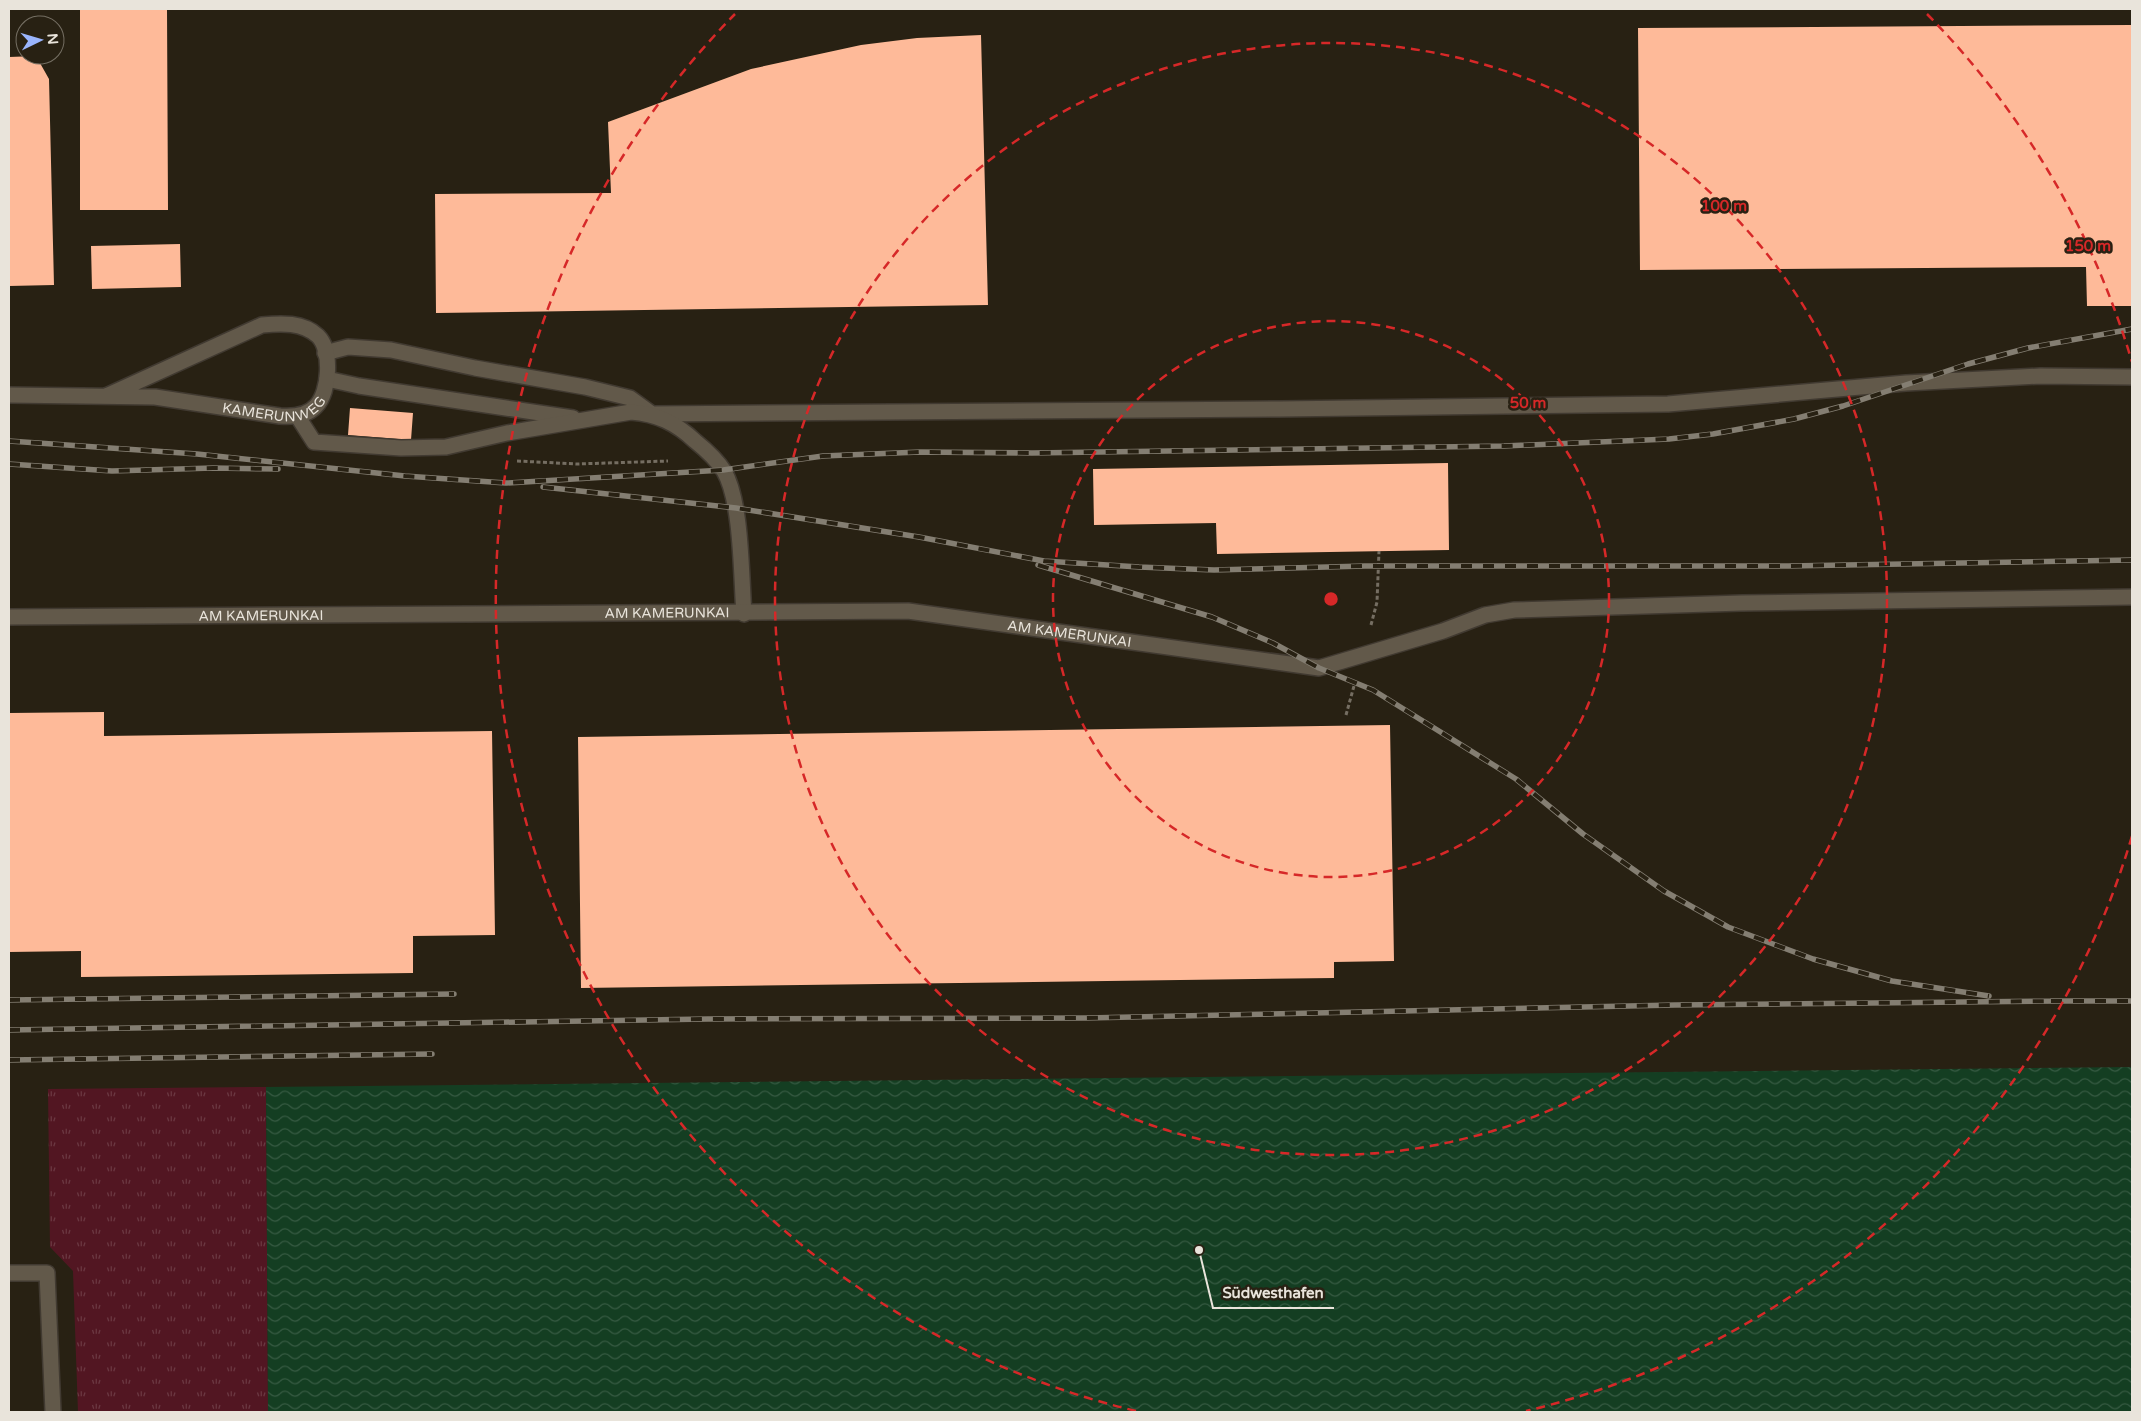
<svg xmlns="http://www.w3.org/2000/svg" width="2141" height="1421" viewBox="0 0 2141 1421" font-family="'Varela Round',sans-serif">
	<defs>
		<pattern id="grass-tufts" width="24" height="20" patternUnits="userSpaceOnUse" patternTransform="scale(1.25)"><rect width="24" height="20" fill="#521622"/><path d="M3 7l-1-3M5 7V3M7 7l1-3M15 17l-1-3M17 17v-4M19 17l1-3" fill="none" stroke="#6b3842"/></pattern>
		<pattern id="water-waves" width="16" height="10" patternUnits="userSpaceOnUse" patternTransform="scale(1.25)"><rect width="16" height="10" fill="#143e22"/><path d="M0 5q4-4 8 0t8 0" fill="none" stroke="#365a42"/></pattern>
	</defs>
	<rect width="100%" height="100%" fill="#282113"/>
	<path fill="url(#grass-tufts)" d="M266,1087L268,1412H78L73,1271L50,1247L48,1089Z"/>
	<path fill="url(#water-waves)" d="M2132,1067V1412H268L266,1087Z"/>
	<path fill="#feba99" d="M80,9H167L168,210H80Z
		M2132,25V306H2087L2086,267L1640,270L1638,28Z
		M981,35L988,305L436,313L435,194L611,193L608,122L751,69L861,45L917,38Z
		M36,56L49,79L54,285L9,286V57Z
		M180,244L181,287L92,289L91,246Z
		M350,408L413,413L411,440L348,435Z
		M1448,463L1449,550L1217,554L1216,523L1094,525L1093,469Z
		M104,712V736L492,731L495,935L413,936V973L81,977V951L9,952V713Z
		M1390,725L1394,961L1334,962V978L581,988L578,737Z"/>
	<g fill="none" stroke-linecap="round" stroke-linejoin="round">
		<defs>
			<g id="minor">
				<path d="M325,353L348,347L391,350L475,368L585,387L630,398L652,414L1280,409L1668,404L1906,383L2040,376L2132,377"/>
				<path d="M327,379L359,386L573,418"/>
				<path id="s1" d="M9,395L155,397L280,416C293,417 307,416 316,406C330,392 332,350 318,336C303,322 281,323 262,325L106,396"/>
				<path d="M298,417L314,442L401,448L446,447L507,433L631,412C657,414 676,423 695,441C705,449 717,460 724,471C742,502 741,576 744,614"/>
				<path id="s2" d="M9,617L908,611L1319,668L1443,631L1485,615L1514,610L1742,603L2132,597"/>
				<path d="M9,1273H47L53,1412"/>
			</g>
		</defs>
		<use href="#minor" stroke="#413a31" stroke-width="18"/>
		<path stroke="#756e62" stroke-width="3" stroke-dasharray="4 2.5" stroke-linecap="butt" d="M517,461L577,464L668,461
			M1371,625L1377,602L1379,551
			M1346,715L1354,686"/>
		<use href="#minor" stroke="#62594a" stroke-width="15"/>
		<defs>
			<path id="rail" d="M9,441L197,454L405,476L506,483L723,470L823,456L920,452L1032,453L1504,446L1669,439L1713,434L1794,419L1843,406L1968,364L2028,348L2132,329
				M9,464L112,471L213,468L278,469
				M543,487L736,508L919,537L1044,561L1139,567L1214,570L1365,566H1788L2132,560
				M1038,565L1212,617L1273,643L1319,668L1373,690L1516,779L1583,834L1664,891L1728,927L1813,959L1892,981L1989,996
				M9,1000L454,994
				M2051,1001H2132
				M9,1030L708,1019L1086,1018L1675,1005L2057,1001
				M9,1060L432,1054"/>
		</defs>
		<use href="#rail" stroke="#847e72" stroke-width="5.5"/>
		<use href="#rail" stroke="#282113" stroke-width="4" stroke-dasharray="11" stroke-linecap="butt"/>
	</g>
	<g fill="none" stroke="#d62828" stroke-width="2.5" stroke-dasharray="9 6">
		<circle cx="1331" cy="599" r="278"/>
		<circle cx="1331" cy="599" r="556"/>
		<path d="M2132 836A835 835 0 0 1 1526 1411M1136 1411A835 835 0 0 1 735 14M1927 14A835 835 0 0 1 2132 362"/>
	</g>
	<g text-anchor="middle" stroke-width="5" stroke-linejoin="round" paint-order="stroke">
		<g font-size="14" fill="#e9e4db" stroke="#282113">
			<text dy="5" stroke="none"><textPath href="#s1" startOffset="268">KAMERUNWEG</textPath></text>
			<text dy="5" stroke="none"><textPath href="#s2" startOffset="658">AM KAMERUNKAI</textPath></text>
			<text dy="5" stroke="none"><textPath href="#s2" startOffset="252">AM KAMERUNKAI</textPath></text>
			<text dy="5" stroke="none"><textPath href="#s2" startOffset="1062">AM KAMERUNKAI</textPath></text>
		</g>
	</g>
	<circle cx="1331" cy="599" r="8" fill="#d62828" stroke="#282113" stroke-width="2.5"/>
	<g font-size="15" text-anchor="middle" font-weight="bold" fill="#d62828" stroke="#282113" stroke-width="5" stroke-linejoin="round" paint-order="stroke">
		<text x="1724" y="211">100 m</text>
		<text x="2088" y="251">150 m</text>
		<text x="1528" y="408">50 m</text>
	</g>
	<path fill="none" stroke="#e9e4db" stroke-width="2" d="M1199 1250L1213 1308H1334"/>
	<circle fill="#e9e4db" stroke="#282113" stroke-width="2" cx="1199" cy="1250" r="5"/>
	<g font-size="15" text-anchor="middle" font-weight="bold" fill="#e9e4db" stroke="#282113" stroke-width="5" stroke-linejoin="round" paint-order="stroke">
		<text x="1273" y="1298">Südwesthafen</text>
	</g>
	<rect width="2141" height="1421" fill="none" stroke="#e9e4db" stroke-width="20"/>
	<g transform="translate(40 40) rotate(85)"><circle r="24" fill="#282113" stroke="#756f63"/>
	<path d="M0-4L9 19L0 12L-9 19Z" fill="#9ab5fd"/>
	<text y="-8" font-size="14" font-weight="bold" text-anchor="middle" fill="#e9e4db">N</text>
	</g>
</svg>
